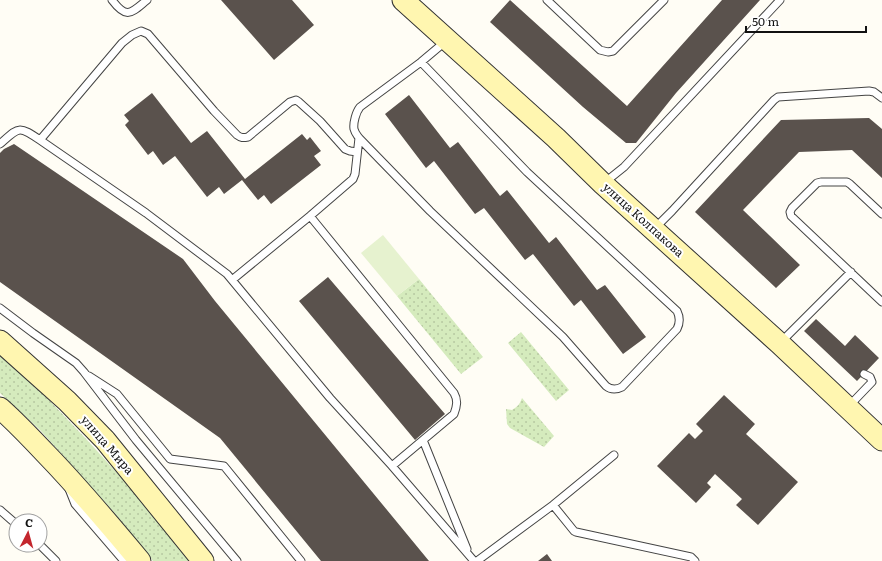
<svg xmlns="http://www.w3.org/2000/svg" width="882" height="561" viewBox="0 0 882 561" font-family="Literata,serif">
	<defs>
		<pattern id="green-dots" width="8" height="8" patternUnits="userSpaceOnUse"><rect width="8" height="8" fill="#d5ebbd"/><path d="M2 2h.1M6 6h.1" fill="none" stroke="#b6c8a1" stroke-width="1.8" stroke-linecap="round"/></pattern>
	</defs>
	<rect width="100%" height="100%" fill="#fffdf5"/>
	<path fill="url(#green-dots)" d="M419,279L483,357L461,374L397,296Z
		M521,332L569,390L556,401L508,343Z
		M0,354L12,364L47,398L89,442L136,494L189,561H153L111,509L40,430L0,393Z
		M522,398L554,436L544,447L510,428L507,424L506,409L512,410C517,407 520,404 522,398Z"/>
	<path fill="#e6f2cf" d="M383,235L419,279L397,296L361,253Z"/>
	<path fill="#5a524d" d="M221,0H292L314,25L274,60Z
		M510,0L627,106L722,0H760L676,93L636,143H626L583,107L490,22Z
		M152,93L191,143L207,131L245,179L302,134L307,140L310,137L321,151L314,156L321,165L271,204L264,195L258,200L242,180L224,194L219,187L207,197L175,156L163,165L153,151L148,155L125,125L129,121L124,115Z
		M409,95L450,148L458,142L500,196L507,190L549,243L556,237L597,290L605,285L646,337L623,354L581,300L574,306L533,254L525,260L484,208L475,214L434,161L426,168L385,114Z
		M869,118L882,129V178L852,150L799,152L743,210L800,265L776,288L695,212L781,120Z
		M14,144L183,259L215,301L429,561H321L220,438L0,282V153L4,149Z
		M328,277L445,414L415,440L299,301Z
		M816,319L845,346L855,335L879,358L857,381L804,331Z
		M724,395L755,424L746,434L798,482L758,525L736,505L742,499L715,474L707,483L711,487L696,503L657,466L689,433L695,439L703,431L696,424Z
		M547,554L552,561H538Z"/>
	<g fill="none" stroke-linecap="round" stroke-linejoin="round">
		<defs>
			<path id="lane" d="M112,0C127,20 131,13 147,0
				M547,0L600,50L608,52L613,51L664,0
				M421,62L527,172L677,311C680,317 680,323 677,329L622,387C616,390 611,390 606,386L563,337L430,211L359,138C357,135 355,133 354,129C353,123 356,112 360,107L421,62L446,41
				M0,144C19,127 18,125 40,140
				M604,183L624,167L780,0
				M882,214L850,184L847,182H821L817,183L792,208L790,212L791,216L882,302
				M310,216L454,393C458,400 457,406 454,414L392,466L330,398L227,274L146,213L40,140L122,43L132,35L141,31L148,34L214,111L237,135C241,138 243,138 248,137L290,102L296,100L299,102L320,121L345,149L350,151L357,152
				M654,229L672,211L774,100L778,97L869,91L874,92L882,98
				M232,280L310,216L353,179L355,174L359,138
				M0,308L33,333L76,363L84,372L136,440L237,561
				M781,342L851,272
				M89,376L117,394L170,459L224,466L301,561
				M849,406L872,382L870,377L864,374
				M423,440L467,549
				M392,466L474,561
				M69,489L75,504L124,561
				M553,505L574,531L576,532L691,557L695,561
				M0,510L16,524
				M40,545L56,561
				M477,561L553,505L614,455"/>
			<path id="secondary" d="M403,0L556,138L603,184L779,343L882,440
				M0,341L67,401L105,440L203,561
				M0,408C17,423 32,439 47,455C80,489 110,525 140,561"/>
		</defs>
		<use href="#lane" stroke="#444" stroke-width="9"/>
		<use href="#secondary" stroke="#333" stroke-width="23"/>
		<use href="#lane" stroke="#fff" stroke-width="7"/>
		<use href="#secondary" stroke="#fff6b0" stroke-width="21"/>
	</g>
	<g text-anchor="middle" stroke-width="4" stroke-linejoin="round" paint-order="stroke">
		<g font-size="12" fill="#111" stroke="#fff">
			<text transform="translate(643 220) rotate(42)" y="4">улица Колпакова</text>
			<text transform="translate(107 445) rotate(49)" y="4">улица Мира</text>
		</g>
	</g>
	<g transform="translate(28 533) rotate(6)"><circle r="19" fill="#ffffff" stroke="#a0a0a0"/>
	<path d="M0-3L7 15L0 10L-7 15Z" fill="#c4262e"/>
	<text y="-6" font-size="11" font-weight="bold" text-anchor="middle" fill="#111111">С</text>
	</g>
	<path d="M746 26v6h120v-6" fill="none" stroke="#111111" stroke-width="2"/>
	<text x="752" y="26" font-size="12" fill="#111111" stroke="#ffffff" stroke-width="3" paint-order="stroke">50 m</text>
</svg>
